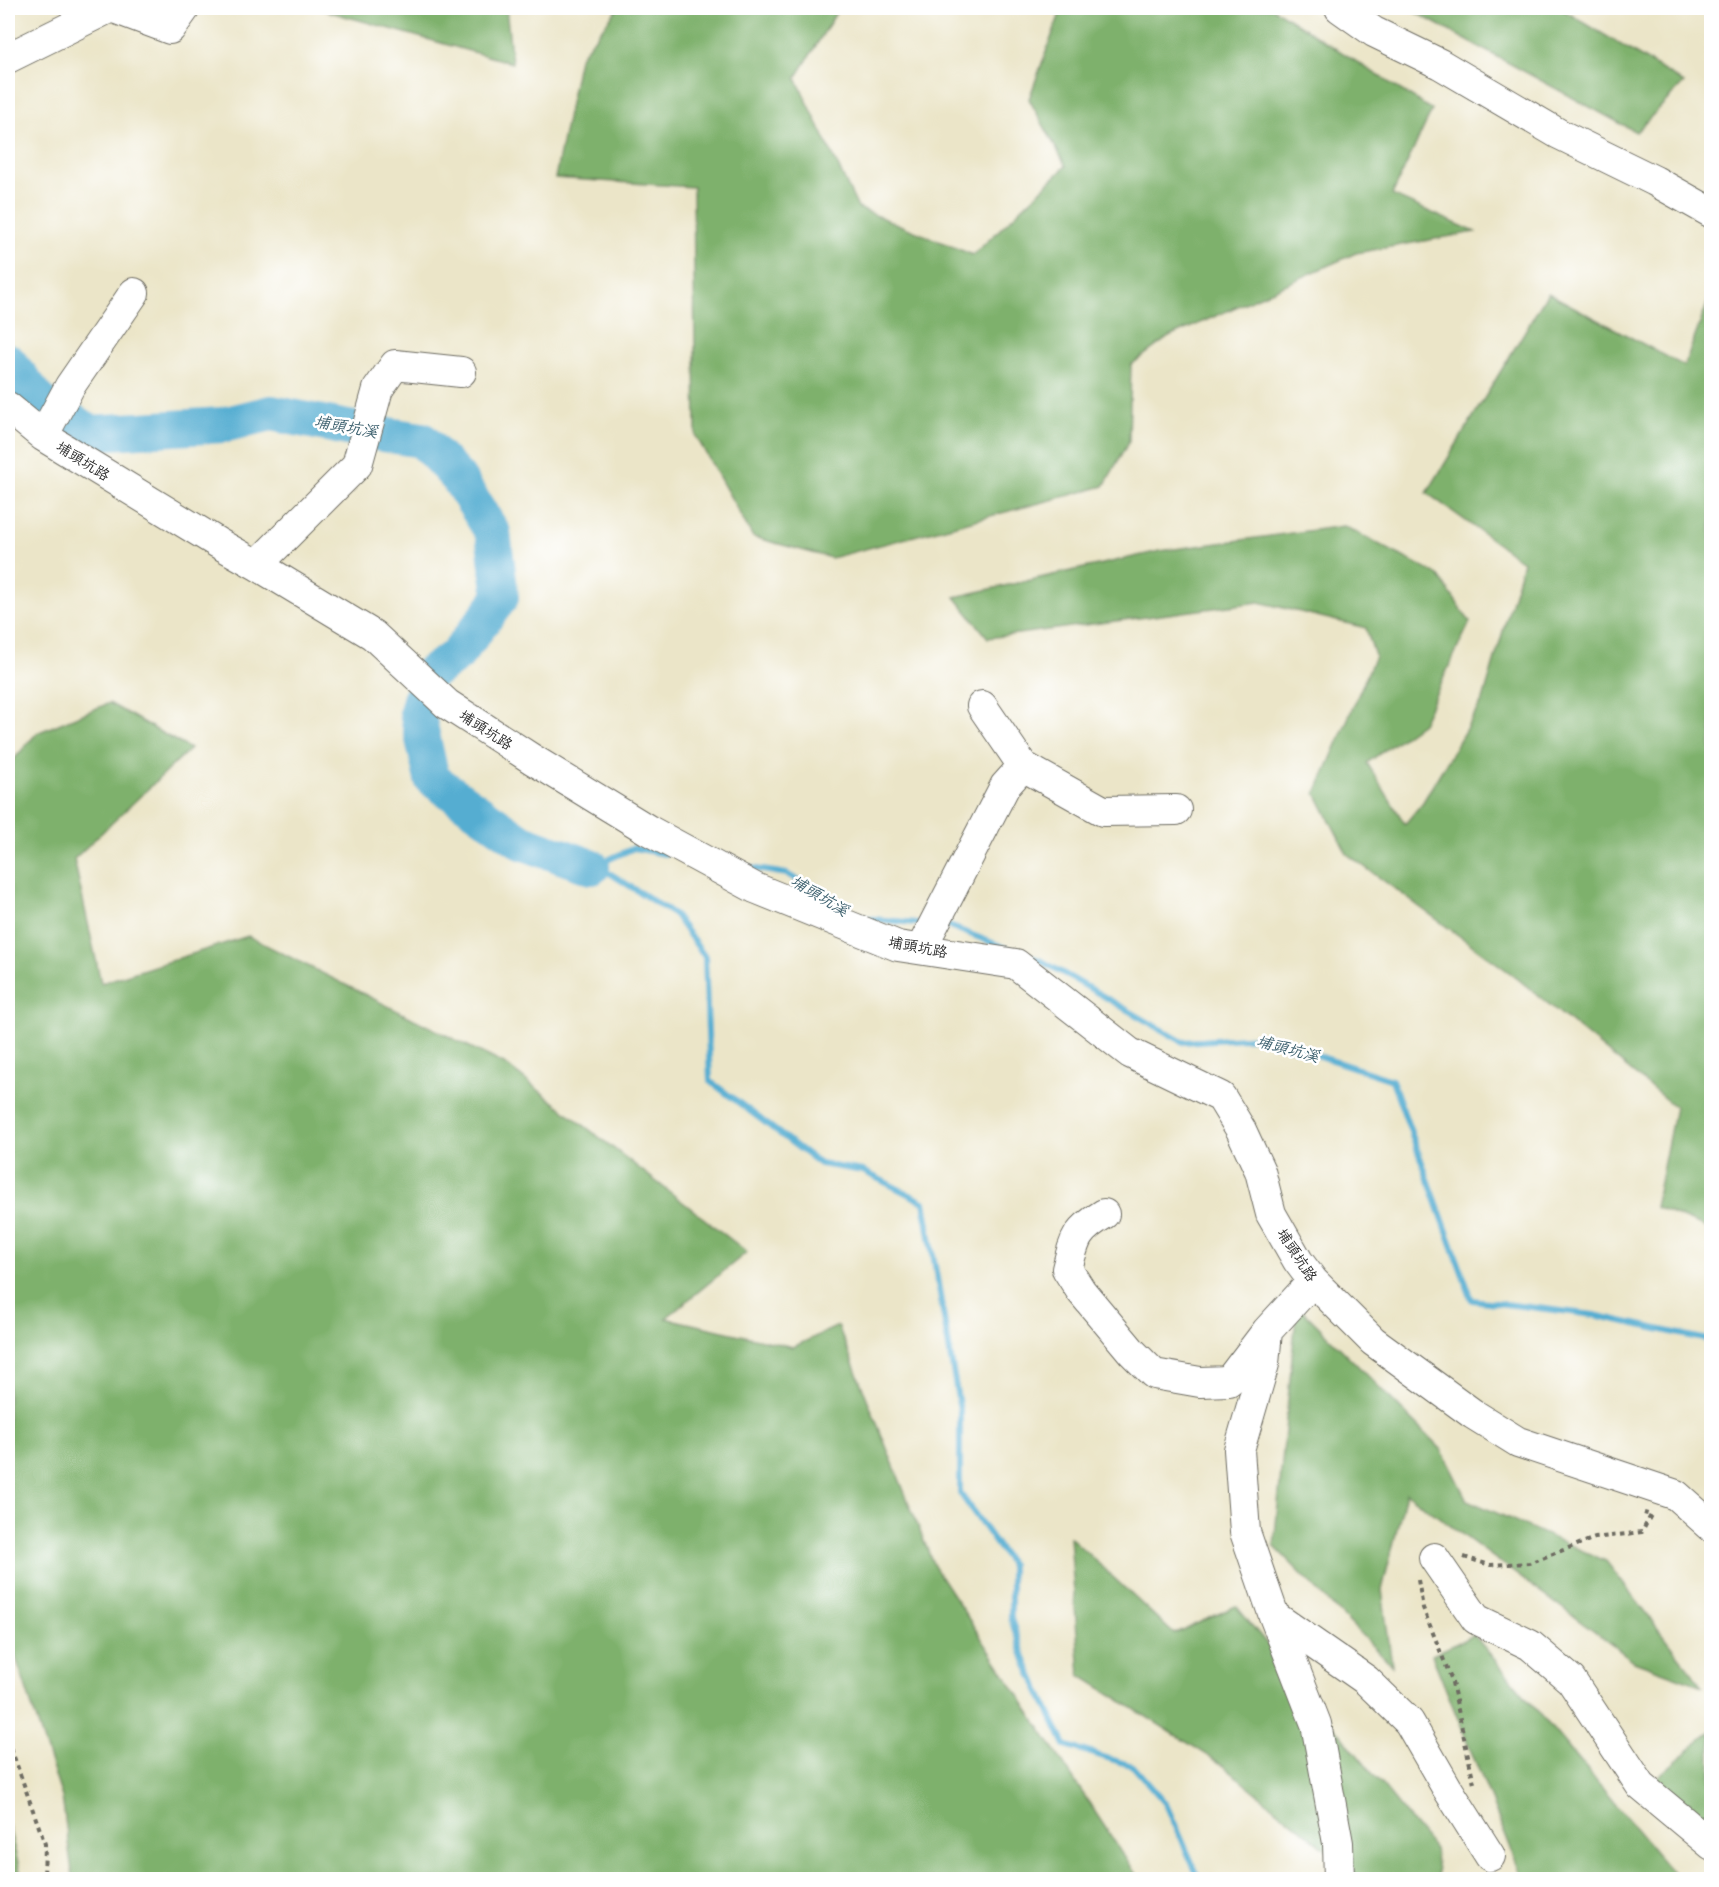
<svg xmlns="http://www.w3.org/2000/svg" width="1719" height="1887" viewBox="0 0 1719 1887" font-family="'Balsamiq Sans','LXGW WenKai TC',sans-serif">
	<rect width="100%" height="100%" fill="#fff"/>
	<filter id="ink" filterUnits="userSpaceOnUse"><feTurbulence type="fractalNoise" baseFrequency=".0167" numOctaves="2"/><feDisplacementMap in="SourceGraphic" scale="12" xChannelSelector="R" yChannelSelector="G"/><feConvolveMatrix kernelMatrix="1 2 1 2 8 2 1 2 1" color-interpolation-filters="sRGB"/></filter>
	<filter id="wash" filterUnits="userSpaceOnUse"><feTurbulence type="fractalNoise" baseFrequency=".008" numOctaves="4" result="noise"/><feDisplacementMap in="SourceGraphic" scale="24" xChannelSelector="R" yChannelSelector="G"/><feGaussianBlur stdDeviation="1.35" result="paint"/><feColorMatrix in="noise" values="0 0 0 0 0 0 0 0 0 0 0 0 0 0 0 0 0 1.4 0 .05"/><feComposite in="paint" operator="in"/></filter>
	<g filter="url(#wash)">
		<rect width="100%" height="100%" fill="#ebe5c8"/>
		<path fill="#7eb16c" stroke="#546e4c" stroke-width="1.5" d="M316,8H506L512,63Z
			M618,8H839L796,78L858,208L973,255L1066,166L1029,99L1062,8H1273L1432,110L1392,195L1475,232L1356,253L1169,337L1131,365L1129,441L1104,486L831,558L753,537L696,436L693,187L555,178L579,58Z
			M1407,8H1560L1684,83L1636,132Z
			M1548,293L1684,366L1711,294V1230L1655,1207L1675,1107L1513,975L1347,854L1316,793L1375,656L1366,628L1259,602L988,638L955,597L1160,551L1344,526L1438,575L1470,622L1422,723L1367,763L1405,824L1423,802L1483,700L1523,562L1427,493Z
			M109,703L190,749L74,859L101,983L248,936L506,1065L747,1252L666,1318L793,1347L838,1326L934,1566L1139,1879H73L62,1797L8,1634V766L37,733Z
			M1297,1305L1441,1449L1467,1500L1606,1561L1702,1686L1634,1661L1406,1493L1382,1590L1392,1666L1274,1546Z
			M1070,1537L1174,1634L1236,1606L1434,1849L1438,1879H1362L1220,1763L1080,1675Z
			M1474,1635L1678,1879H1523L1432,1655Z
			M1711,1731V1821L1654,1780Z
			M8,1824L22,1879H8Z"/>
		<g fill="none" stroke-linecap="round" stroke-linejoin="round">
			<path stroke="#54add1" stroke-width="6" d="M592,867L611,874L675,915L705,957L710,1081L820,1164L863,1171L924,1202L960,1411V1493L1011,1565V1619L1026,1663L1065,1745L1133,1766L1166,1804L1197,1874L1202,1880
				M592,867L634,848L665,854
				M744,867L787,874L847,910
				M864,918L926,924
				M942,925L949,926L1011,950
				M1026,955L1042,961L1183,1042L1261,1037L1392,1080L1472,1300L1594,1315L1712,1341"/>
			<path stroke="#54add1" stroke-width="36" d="M8,361L40,401L91,433L223,425L271,413L368,432L422,440L458,478L493,533L501,597L457,655L425,677
				M420,700L417,712L432,779L522,842L592,867"/>
		</g>
	</g>
	<g filter="url(#ink)">
		<g fill="none" stroke-linecap="round" stroke-linejoin="round">
			<defs>
				<path id="minor" d="M114,8L170,29L185,8
					M1340,8L1374,32L1440,64L1559,134L1655,181L1712,213
					M8,58L109,8
					M8,407L43,436L218,543L257,565L373,635L447,704L532,759L648,830L755,888L898,946L1016,964L1130,1053L1221,1097L1241,1130L1260,1171L1271,1214L1298,1261L1313,1281L1373,1341L1473,1414L1518,1442L1676,1495L1712,1527
					M43,436L70,386L134,293
					M257,565L357,465L378,389L395,365L461,372
					M982,706L1023,766
					M921,949L1005,786L1023,766L1103,811L1176,810
					M1104,1214C1076,1231 1075,1238 1067,1269L1081,1291L1132,1352L1154,1374L1200,1382L1229,1381L1267,1331L1313,1281
					M1267,1331L1264,1364L1239,1450L1245,1532L1274,1616L1366,1680L1409,1722L1447,1788L1490,1856
					M1434,1558L1476,1619L1530,1645L1571,1680L1641,1786L1712,1845
					M1274,1616L1316,1724L1338,1843L1339,1880"/>
			</defs>
			<use href="#minor" stroke="#6e6c62" stroke-width="32"/>
			<path stroke="#6e6c62" stroke-width="4" stroke-dasharray="4.5 4.5" stroke-linecap="butt" d="M1464,1557L1490,1565L1529,1563L1595,1538L1642,1532L1651,1515L1644,1513
				M1418,1580L1423,1608L1451,1678L1474,1783
				M8,1740L45,1844L44,1880"/>
			<use href="#minor" stroke="#fff" stroke-width="30"/>
		</g>
	</g>
	<g text-anchor="middle" stroke-width="5" stroke-linejoin="round" paint-order="stroke">
		<g font-size="15" fill="#2b2b2b" stroke="#fff">
			<text transform="translate(83 461) rotate(32)" y="5">埔頭坑路</text>
			<text transform="translate(486 730) rotate(33)" y="5">埔頭坑路</text>
			<text transform="translate(918 947) rotate(11)" y="5">埔頭坑路</text>
			<text transform="translate(1297 1255) rotate(57)" y="5">埔頭坑路</text>
		</g>
		<g font-size="16" font-style="italic" fill="#3b5f6d" stroke="#fff">
			<text transform="translate(346 426) rotate(10)" y="6">埔頭坑溪</text>
			<text transform="translate(820 895) rotate(31)" y="6">埔頭坑溪</text>
			<text transform="translate(1288 1048) rotate(15)" y="6">埔頭坑溪</text>
		</g>
	</g>
	<rect width="1719" height="1887" fill="none" stroke="#fff" stroke-width="30"/>
</svg>
